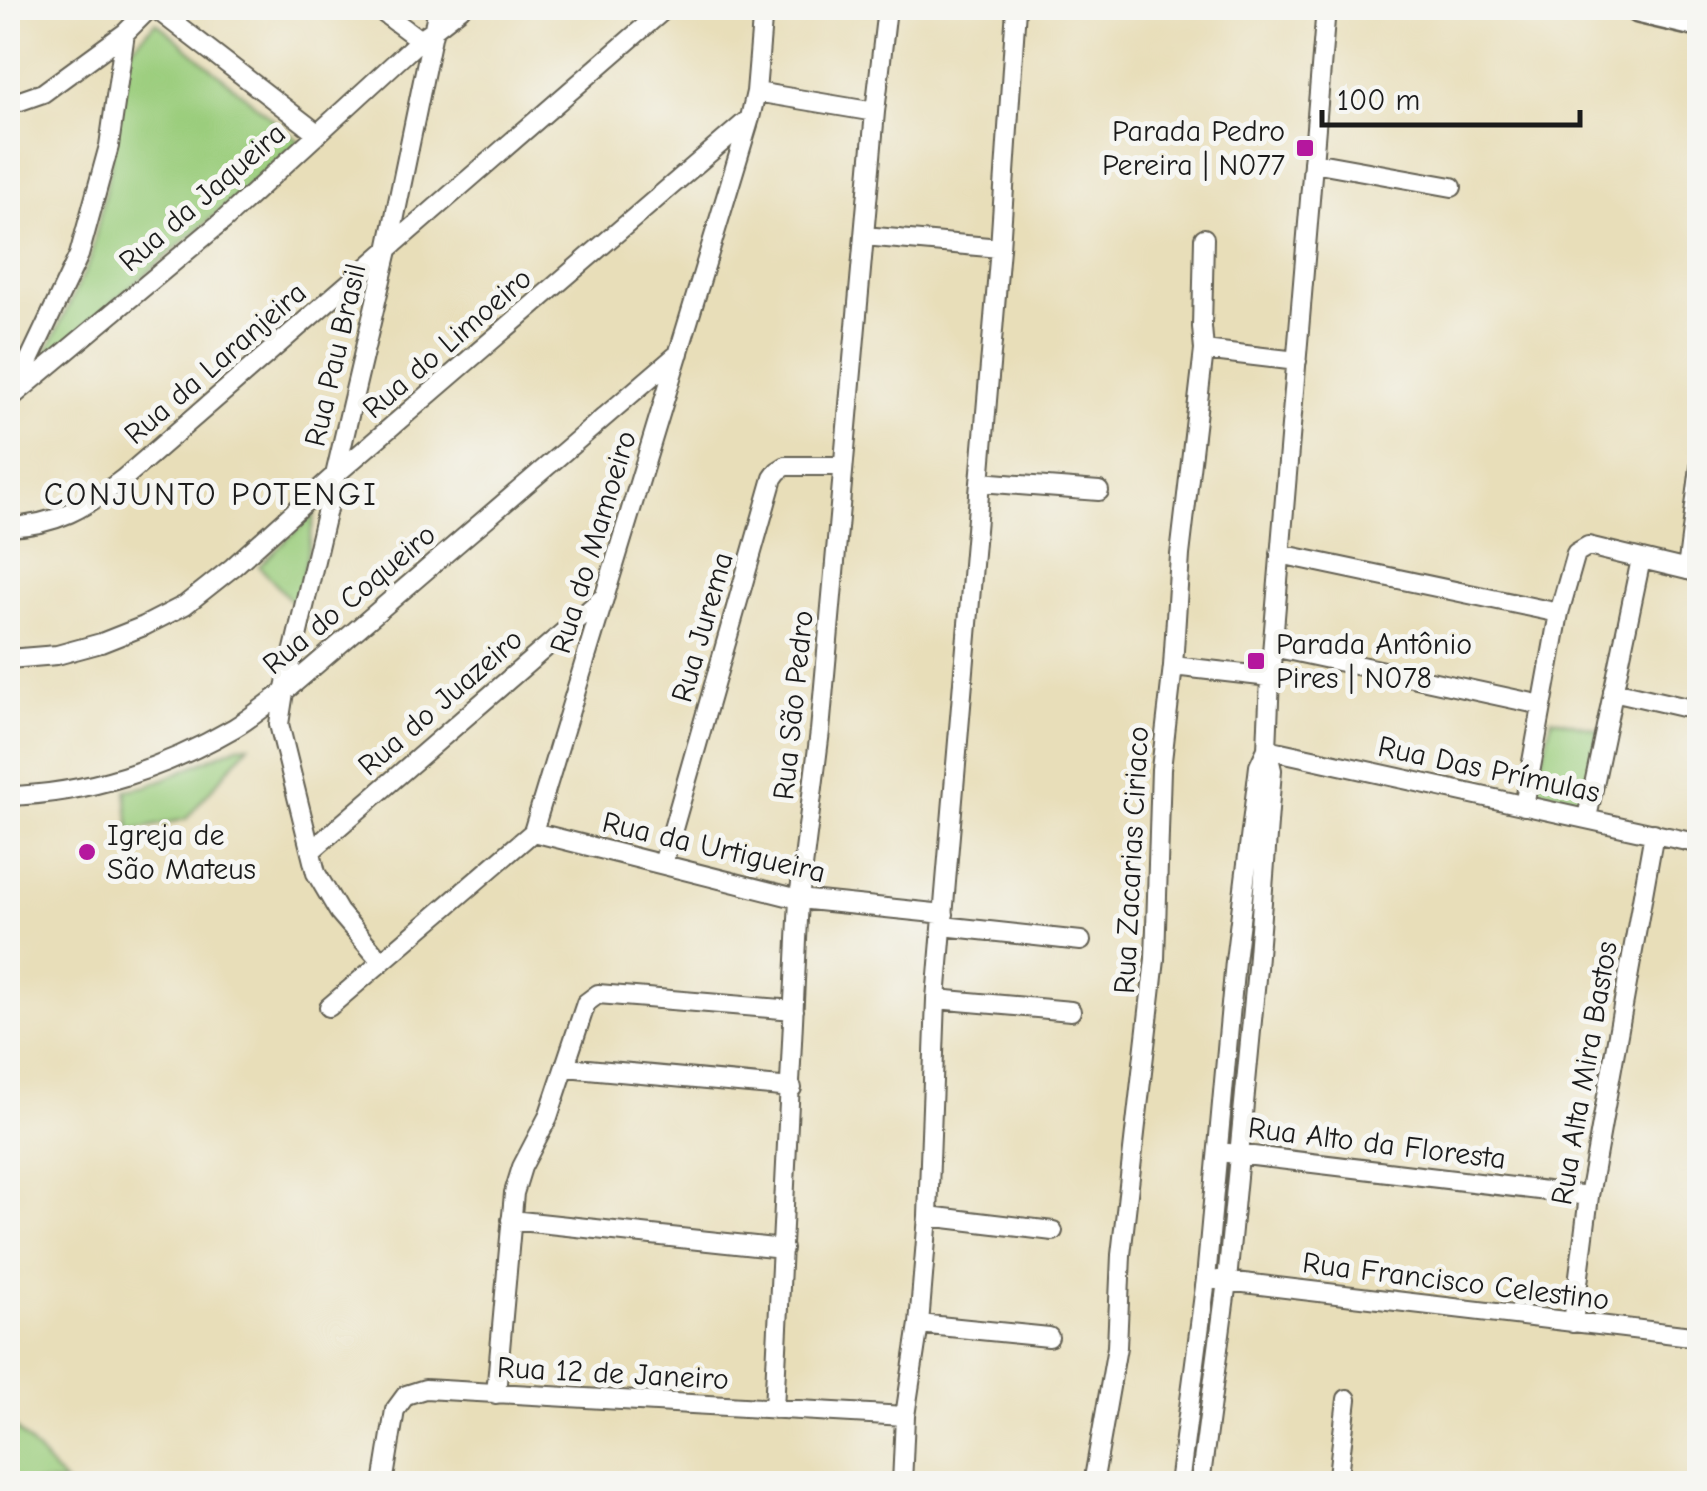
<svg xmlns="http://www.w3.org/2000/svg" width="1707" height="1491" viewBox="0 0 1707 1491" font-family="'Comic Neue',sans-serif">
	<rect width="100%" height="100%" fill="#f6f6f2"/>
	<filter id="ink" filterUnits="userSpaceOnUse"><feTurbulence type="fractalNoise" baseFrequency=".01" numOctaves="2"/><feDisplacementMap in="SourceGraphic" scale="20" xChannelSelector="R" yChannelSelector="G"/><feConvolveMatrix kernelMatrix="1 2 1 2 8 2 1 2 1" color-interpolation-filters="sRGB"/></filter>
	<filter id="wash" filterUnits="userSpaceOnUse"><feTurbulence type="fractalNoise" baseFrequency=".0048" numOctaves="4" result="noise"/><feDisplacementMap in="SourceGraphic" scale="40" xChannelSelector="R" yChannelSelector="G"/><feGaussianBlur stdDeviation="2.25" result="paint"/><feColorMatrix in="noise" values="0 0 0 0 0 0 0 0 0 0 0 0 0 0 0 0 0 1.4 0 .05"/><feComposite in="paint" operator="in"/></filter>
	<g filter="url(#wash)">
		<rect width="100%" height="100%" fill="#e8deb9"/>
		<path fill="#9bcd7d" stroke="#5c744c" stroke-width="2.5" d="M156,22L300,142L41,364L90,260L110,168L125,55Z
			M315,513L297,607L259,566Z
			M1552,718L1599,730L1582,800L1535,789Z
			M249,745L186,819L130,831L126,790L148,786L238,746Z
			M8,1419L65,1483H8Z"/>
	</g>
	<g filter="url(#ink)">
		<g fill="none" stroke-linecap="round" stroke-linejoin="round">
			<defs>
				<path id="minor" d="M155,8L317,133
					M377,8L420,40
					M756,92L875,112
					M8,101H20L43,93L125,33L150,8
					M1313,162L1452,187
					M864,236L1000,248
					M1204,350L1297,361
					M16,388L79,255L109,146L125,33
					M8,400L224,220L420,40L461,8
					M980,482L1099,491
					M8,527C56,525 85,508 123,479L666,8
					M1280,554L1559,613
					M1687,570L1700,467
					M1273,647L1542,705
					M8,659L57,655L101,643L144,626L185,605L233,567L334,476L750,118
					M1173,666L1270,677
					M1613,691L1700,711
					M1267,749L1700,844
					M8,796C87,794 165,768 234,728C251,718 267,704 284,692L679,353
					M1524,806L1559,613L1576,553L1588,546L1700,573
					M1587,818L1641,559
					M533,832L799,899L944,914
					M311,851L605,596
					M663,864L773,478L778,471L786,466H843
					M943,926L1081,941
					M381,961L339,912L316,873L279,724L284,692L388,250L438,8
					M936,999L1071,1011
					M329,1007L533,832L750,118L756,92L763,8
					M566,1067L792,1088
					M1228,1153L1589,1196
					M928,1216L1053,1231
					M511,1220L783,1249
					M1218,1280L1700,1337
					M1573,1323L1589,1196L1654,833
					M919,1324L1049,1337
					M496,1394L514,1193L522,1167L548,1117L586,1003L598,994L794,1010
					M774,1409L799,899L820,731L875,112L887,8
					M384,1478L395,1410L406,1395L425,1389L905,1416
					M902,1484L905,1416L919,1324L928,1216L936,999L1000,248L1016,8
					M1093,1484L1117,1347L1121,1255L1155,959L1161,769L1173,666L1180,555L1204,350L1202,327L1204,238
					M1179,1484L1206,1279L1235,961L1259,766L1267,749
					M1200,1484L1227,1281L1257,968L1272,770L1267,749L1270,677L1326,8
					M1337,1484L1347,1399"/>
				<path id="primary" d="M1640,8L1700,22"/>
			</defs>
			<use href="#minor" stroke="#636053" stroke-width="22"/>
			<use href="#primary" stroke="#636053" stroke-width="35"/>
			<use href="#minor" stroke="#fff" stroke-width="18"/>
			<use href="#primary" stroke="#fff" stroke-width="30"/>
		</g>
	</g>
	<g fill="#b5179e" stroke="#f6f6f2" stroke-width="4">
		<rect x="1295" y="138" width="20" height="20" rx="5"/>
		<rect x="1246" y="651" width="20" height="20" rx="5"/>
		<circle cx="87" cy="852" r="10"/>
	</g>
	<g text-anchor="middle" stroke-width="10" stroke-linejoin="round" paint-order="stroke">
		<g font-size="30" fill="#1c1c1c" stroke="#f6f6f2" text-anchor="start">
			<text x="1285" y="141" text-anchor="end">Parada Pedro<tspan x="1285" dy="34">Pereira | N077</tspan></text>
			<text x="1276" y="654">Parada Antônio<tspan x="1276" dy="34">Pires | N078</tspan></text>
			<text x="107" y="845">Igreja de<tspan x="107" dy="34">São Mateus</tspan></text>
		</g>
		<g font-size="30" fill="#1c1c1c" stroke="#f6f6f2">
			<text transform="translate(202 197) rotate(-41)" y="10">Rua da Jaqueira</text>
			<text transform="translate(447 343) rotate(-41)" y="10">Rua do Limoeiro</text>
			<text transform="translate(335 355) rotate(-77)" y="10">Rua Pau Brasil</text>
			<text transform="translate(215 363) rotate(-41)" y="10">Rua da Laranjeira</text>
			<text transform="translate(593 542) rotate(-73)" y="10">Rua do Mamoeiro</text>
			<text transform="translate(349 599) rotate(-40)" y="10">Rua do Coqueiro</text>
			<text transform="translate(702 627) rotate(-74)" y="10">Rua Jurema</text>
			<text transform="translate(440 702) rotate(-41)" y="10">Rua do Juazeiro</text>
			<text transform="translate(793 705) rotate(-84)" y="10">Rua São Pedro</text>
			<text transform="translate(1489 769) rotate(12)" y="10">Rua Das Prímulas</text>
			<text transform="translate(714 847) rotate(13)" y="10">Rua da Urtigueira</text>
			<text transform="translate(1131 860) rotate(-87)" y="10">Rua Zacarias Ciriaco</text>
			<text transform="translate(1584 1073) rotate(-80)" y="10">Rua Alta Mira Bastos</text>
			<text transform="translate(1377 1143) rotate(7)" y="10">Rua Alto da Floresta</text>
			<text transform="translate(1456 1281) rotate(7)" y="10">Rua Francisco Celestino</text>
			<text transform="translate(613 1373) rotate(3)" y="10">Rua 12 de Janeiro</text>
		</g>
		<g font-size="32" letter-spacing="2.5" fill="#1c1c1c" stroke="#f6f6f2">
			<text x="211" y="505">CONJUNTO POTENGI</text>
		</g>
	</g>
	<rect width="1707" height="1491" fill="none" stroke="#f6f6f2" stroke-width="40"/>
	<path d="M1322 110v15h258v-15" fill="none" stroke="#1c1c1c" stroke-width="5"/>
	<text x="1337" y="110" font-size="30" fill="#1c1c1c" stroke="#f6f6f2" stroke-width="8" paint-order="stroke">100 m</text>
</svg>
